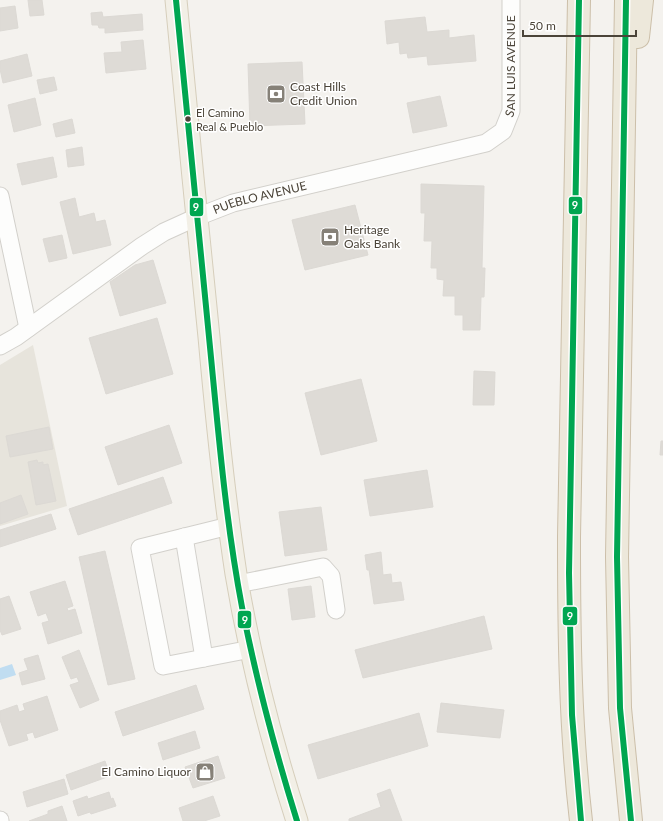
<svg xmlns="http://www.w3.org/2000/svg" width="663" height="821" viewBox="0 0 663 821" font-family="Lato,sans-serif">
	<rect width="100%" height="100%" fill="#f4f2ee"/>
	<path fill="#e7e4dc" d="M33,345L67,506L0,526V365Z"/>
	<path fill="#c0ddf1" d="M12,664L16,675L0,680V668Z"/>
	<path fill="#dedbd6" stroke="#dcd9d4" d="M28,0H42L44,15L30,16Z
		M15,6L18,28L0,31V8Z
		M102,12L103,17L142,14L143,30L105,33V28H99L98,25H92L91,13Z
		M425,17L427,32L449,30V38L474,35L476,61L428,65L427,56L408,58L407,53L400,54L399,42L387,44L385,21Z
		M143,40L146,69L106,73L104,53L122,52L121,42Z
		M27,54L32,76L3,83L0,69V61Z
		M302,62L305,124L250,126L248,64Z
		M54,77L57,90L40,94L37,80Z
		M440,96L447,126L413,133L407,103Z
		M35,98L41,125L14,132L8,105Z
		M72,119L75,133L56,137L53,124Z
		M82,147L84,165L68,167L66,150Z
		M53,157L57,177L22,185L17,164Z
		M421,184L484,186L482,268H485L484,297H481L480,330H463V315H455V296H443L444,280L437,279V268H431L432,241H424L425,213H421Z
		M75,198L79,217L94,213L96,222L105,220L111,245L73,254L60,202Z
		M355,205L368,255L305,270L292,220Z
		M62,235L67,258L49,262L43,239Z
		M153,260L166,303L120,316L110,282L135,265Z
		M157,318L173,374L106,394L89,338Z
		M474,371L495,372L494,405H473Z
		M361,379L377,441L321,455L305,393Z
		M169,425L182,463L118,485L105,447Z
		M49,427L53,449L10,457L6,436Z
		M661,441H663V455H660Z
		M37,460L38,463L43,462V465L48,464L56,501L36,505L28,462Z
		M427,470L433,507L370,516L364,480Z
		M163,477L172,503L78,535L69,509Z
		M21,495L28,514L0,524V503Z
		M321,507L327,550L285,556L279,512Z
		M51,514L56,529L0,547V530Z
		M105,551L135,679L108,685L79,557Z
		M381,552L383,575L391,574L392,583L401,582L404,600L374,604L369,570H367L365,555Z
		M65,581L73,606L67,608L68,611L75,609L82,633L48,644L42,623L49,621L46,613L38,616L30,592Z
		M311,586L315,617L292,620L288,589Z
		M9,596L21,629L2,635L0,630V599Z
		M484,616L492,649L363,678L355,650Z
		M79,650L99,700L80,708L70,685L79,682L77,677L71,679L62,657Z
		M38,655L45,679L22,685L19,673L28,670L24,659Z
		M196,685L204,709L123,736L115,712Z
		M47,696L58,730L35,738L33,732L26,734L28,740L9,746L0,720V711L17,705L19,712L25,710L23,704Z
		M441,703L504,710L500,738L437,732Z
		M419,713L428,746L318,779L308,745Z
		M195,731L200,748L163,760L158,743Z
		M218,756L225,778L193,788L185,767Z
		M105,761L110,776L71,790L66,775Z
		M64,779L68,794L27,807L23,792Z
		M390,789L402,821H349V819L381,807L377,794Z
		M109,792L111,799L113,798L116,806L91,814L90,812L78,816L73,801L87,796L88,799Z
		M213,796L220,816L204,821H183L179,808Z
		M62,806L67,821H29L48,814V811Z"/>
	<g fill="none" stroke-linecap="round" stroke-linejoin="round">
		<defs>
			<g id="minor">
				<path d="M0,196L28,328"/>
				<path id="s1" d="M0,346L16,337L142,246L164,232L197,217L233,203L486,143L503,131L511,111V0"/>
				<path d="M229,526L140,548L163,666L251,649"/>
				<path d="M184,537L204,658"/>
				<path d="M238,584L323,567L331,576L336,610"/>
				<path d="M0,820V821"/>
			</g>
			<path id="major" d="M176,0C187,112 197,225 209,337C216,416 224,495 236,574C250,657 271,740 297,821"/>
			<path id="highway" d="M579,0L569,537C569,632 570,727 581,821
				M626,0L617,557L620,708L631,821
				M638,37L642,0"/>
		</defs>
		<use href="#minor" stroke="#d2d0cb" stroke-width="19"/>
		<use href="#major" stroke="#d6cebb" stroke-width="23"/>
		<use href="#highway" stroke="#ccbfa9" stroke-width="24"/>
		<use href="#minor" stroke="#fdfdfc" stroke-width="17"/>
		<use href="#major" stroke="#f2efe6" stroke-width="21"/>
		<use href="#highway" stroke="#ede8db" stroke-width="22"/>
		<defs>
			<path id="bus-1" d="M176,0C187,112 198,225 209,337C218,427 225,518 242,607C256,679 275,750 297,821
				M579,0L569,573L572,715L581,821
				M626,0L617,557L620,708L631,821"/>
		</defs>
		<use href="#bus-1" stroke="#fff" stroke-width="9"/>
		<use href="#bus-1" stroke="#00a651" stroke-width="6"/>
	</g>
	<defs>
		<symbol id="bank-square" viewBox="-11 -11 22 22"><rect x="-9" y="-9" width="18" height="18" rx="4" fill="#868178" stroke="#fff"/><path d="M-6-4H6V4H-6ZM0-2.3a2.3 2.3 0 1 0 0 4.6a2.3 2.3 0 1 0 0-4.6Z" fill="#fff"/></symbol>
		<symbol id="shop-square" viewBox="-11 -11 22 22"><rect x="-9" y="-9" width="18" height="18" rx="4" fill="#868178" stroke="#fff"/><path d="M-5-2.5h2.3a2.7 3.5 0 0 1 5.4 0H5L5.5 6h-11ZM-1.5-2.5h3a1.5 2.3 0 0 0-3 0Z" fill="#fff"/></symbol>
	</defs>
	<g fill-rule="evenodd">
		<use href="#bank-square" x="265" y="83" width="22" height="22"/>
		<use href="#bank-square" x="319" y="226" width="22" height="22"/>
		<use href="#shop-square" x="194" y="761" width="22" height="22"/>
	</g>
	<circle fill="#4b4439" stroke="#fff" stroke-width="1.5" cx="188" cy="119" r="3.5"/>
	<g text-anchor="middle" stroke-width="3" stroke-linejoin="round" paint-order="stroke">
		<g font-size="11" fill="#4b4439" stroke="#fff" text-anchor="start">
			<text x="196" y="117">El Camino<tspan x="196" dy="14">Real &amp; Pueblo</tspan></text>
		</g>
		<g font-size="12" fill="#4b4439" stroke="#fff">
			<text dy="4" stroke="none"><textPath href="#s1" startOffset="622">SAN LUIS AVENUE</textPath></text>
			<text dy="4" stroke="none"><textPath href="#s1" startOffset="302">PUEBLO AVENUE</textPath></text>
		</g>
		<g font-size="12" fill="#4b4439" stroke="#fff" text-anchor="start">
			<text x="290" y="91">Coast Hills<tspan x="290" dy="14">Credit Union</tspan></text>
			<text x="344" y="234">Heritage<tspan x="344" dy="14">Oaks Bank</tspan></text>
			<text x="191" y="776" text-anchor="end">El Camino Liquor</text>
		</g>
	</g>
	<g stroke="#fff" stroke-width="1.5">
		<rect x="568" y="196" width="15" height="19" rx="4" fill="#00a651"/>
		<rect x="189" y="197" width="15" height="20" rx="4" fill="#00a651"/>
		<rect x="562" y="606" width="16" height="20" rx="4" fill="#00a651"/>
		<rect x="237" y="610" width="15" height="19" rx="4" fill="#00a651"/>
	</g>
	<g font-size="11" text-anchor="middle" font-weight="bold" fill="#fff">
		<text x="575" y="209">9</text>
		<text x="196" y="211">9</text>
		<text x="570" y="620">9</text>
		<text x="245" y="624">9</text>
	</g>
	<path d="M523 30v6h113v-6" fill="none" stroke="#4b4439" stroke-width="2"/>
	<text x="529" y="30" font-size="12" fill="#4b4439" stroke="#ffffff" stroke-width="3" paint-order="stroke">50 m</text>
</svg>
